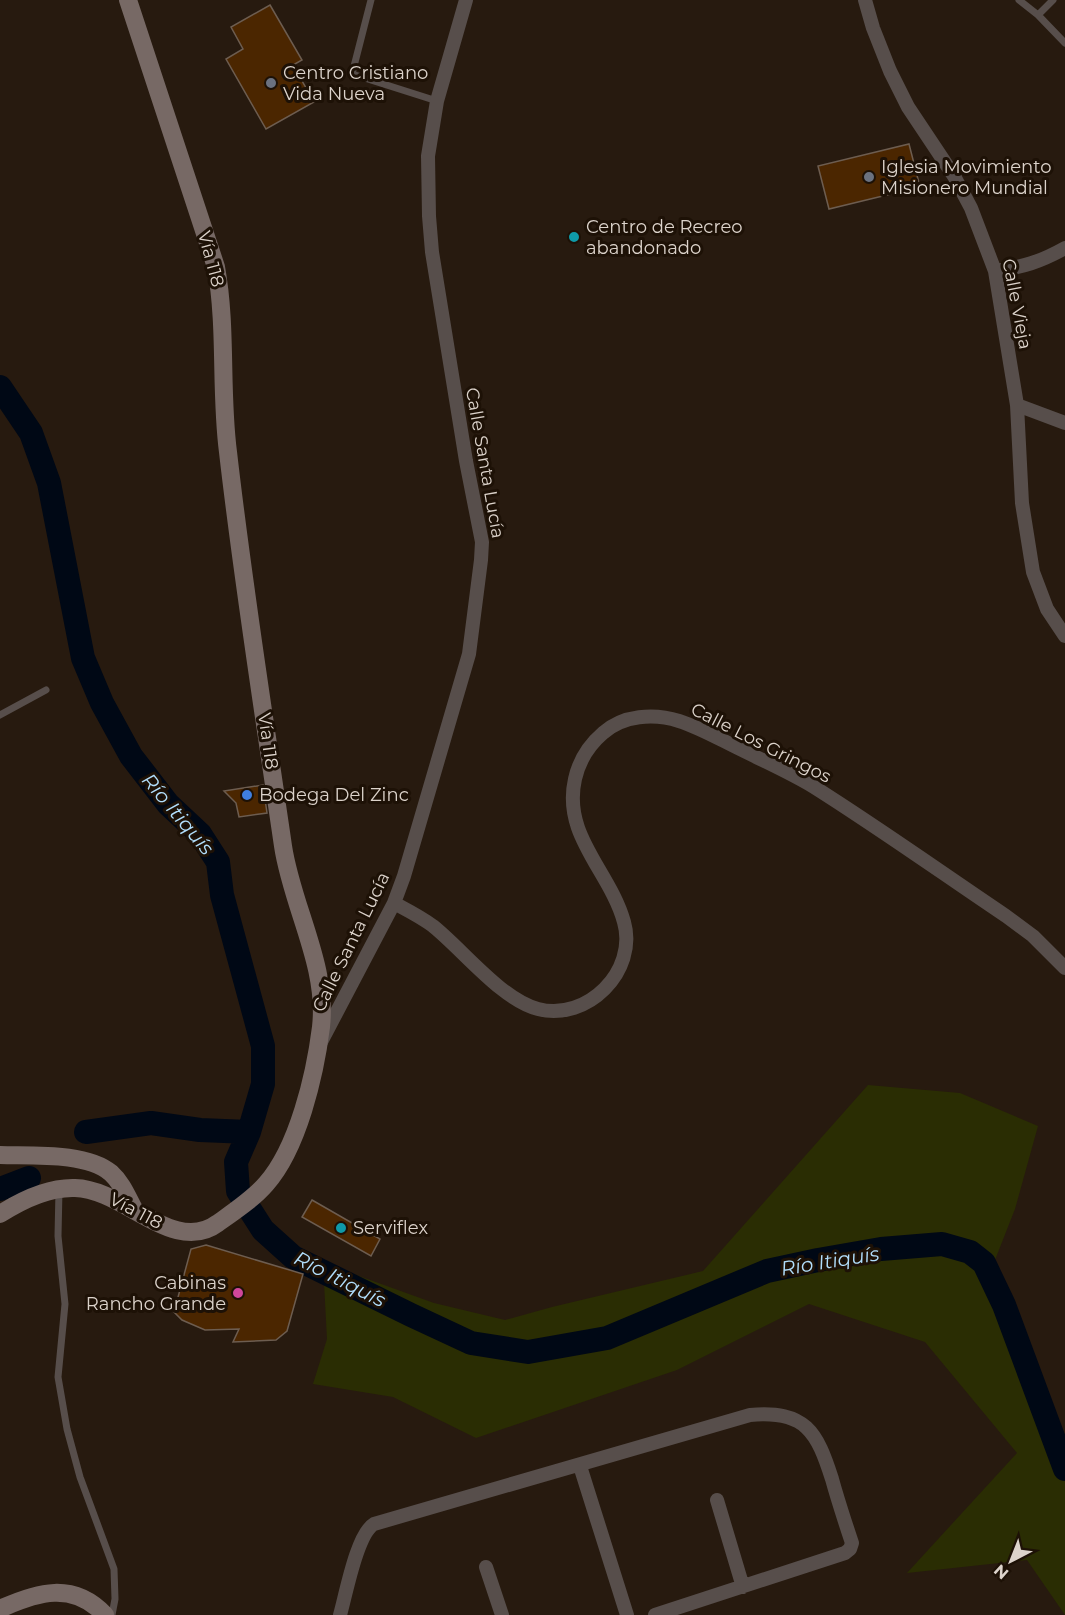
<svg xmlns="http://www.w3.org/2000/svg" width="1065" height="1615" viewBox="0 0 1065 1615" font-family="Montserrat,sans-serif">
	<rect width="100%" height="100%" fill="#271a0f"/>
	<path fill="#2a2d03" d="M868,1085L960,1093L1038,1126L1015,1209L995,1260L1065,1466V1615L1027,1560L907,1573L1017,1453L925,1342L809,1304L677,1370L476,1438L393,1397L313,1384L327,1339L323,1263L434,1303L505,1320L552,1307L703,1271Z"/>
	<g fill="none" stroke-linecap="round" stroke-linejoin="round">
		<path stroke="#000815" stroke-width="24" d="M0,387L31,433L49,483L83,658L102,703L131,756L168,804L200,834L218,862L222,895L263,1046V1084L249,1132L236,1162L238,1191L263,1230L293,1257L411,1315L471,1343L528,1352L607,1338L767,1271L818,1260L881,1249L942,1244L970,1252L984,1263L1004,1305L1065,1469
			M86,1132L151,1123L200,1130L249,1132
			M0,1189L29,1178"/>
	</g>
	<path fill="#4b2600" stroke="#6d5d50" stroke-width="1.5" d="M270,5L302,60L293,65L314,102L266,129L226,59L243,49L231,27Z
		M909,144L920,187L829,209L818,166Z
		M263,785L267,813L239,817L236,803L224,791Z
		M312,1200L380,1239L371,1256L302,1217Z
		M206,1245L303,1274L287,1331L276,1340L233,1342L239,1329L205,1330L182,1320L174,1312L191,1249Z"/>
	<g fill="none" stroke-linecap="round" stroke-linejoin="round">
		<path stroke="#574e4b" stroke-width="7" d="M371,0L352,74L437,101
			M1019,0L1038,15L1065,43
			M1038,15L1053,0
			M0,715L46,690
			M59,1190L58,1236L65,1304L58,1377L67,1429L80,1477L114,1569L115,1599L112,1615"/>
		<path stroke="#574e4b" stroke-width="14" d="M865,0L873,28L890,71L908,107L954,176L971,208L995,271L1017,405L1022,503L1033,572L1047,609L1065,636
			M995,271C1023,267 1040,262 1065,248
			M1017,405L1065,423
			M394,903C407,910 421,917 433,926C463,950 502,1000 538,1009C587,1022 638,971 624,922C610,871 562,836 575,779C579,761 589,745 603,733C623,715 654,713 679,721C701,728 721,740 742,750C766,762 791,773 814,787C879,828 942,873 1006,916L1033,936L1065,968
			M321,1042L394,903L404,876L469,654L481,560L482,542L466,461L432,252L429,216L428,156L437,101L466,0
			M580,1466L627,1615
			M717,1500L743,1587
			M486,1567L502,1615
			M340,1615C346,1594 357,1534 374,1524L750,1415C806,1410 817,1432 832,1479C838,1501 845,1522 852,1543L850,1549L845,1553L655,1615"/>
		<path stroke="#776965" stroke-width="18" d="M0,1155C32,1156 86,1152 111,1173C122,1183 127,1196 134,1209
			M0,1214C22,1200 48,1187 75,1188C124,1189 174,1256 218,1223C235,1211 253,1199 266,1184C298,1148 315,1075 321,1027C328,965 292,907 283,846C264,715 243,584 228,452C220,391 227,328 216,267L128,0
			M0,1609C37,1592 73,1581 105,1615"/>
	</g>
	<g fill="#6b7280" stroke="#1d1106" stroke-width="2">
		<circle cx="271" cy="83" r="6"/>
		<circle cx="869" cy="177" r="6"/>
	</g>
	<g fill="#0f9aa8" stroke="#1d1106" stroke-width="2">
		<circle cx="574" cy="237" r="6"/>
		<circle cx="341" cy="1228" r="6"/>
	</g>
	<circle fill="#3f7fe0" stroke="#1d1106" stroke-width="2" cx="247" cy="795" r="6"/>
	<circle fill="#d1479c" stroke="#1d1106" stroke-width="2" cx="238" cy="1293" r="6"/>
	<g text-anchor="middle" stroke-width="6" stroke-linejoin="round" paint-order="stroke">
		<g font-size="18" fill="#dcd3cb" stroke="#1d1106" text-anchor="start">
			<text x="283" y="79">Centro Cristiano<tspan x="283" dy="21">Vida Nueva</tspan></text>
			<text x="881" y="173">Iglesia Movimiento<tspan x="881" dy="21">Misionero Mundial</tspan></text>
			<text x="586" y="233">Centro de Recreo<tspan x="586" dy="21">abandonado</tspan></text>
			<text x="259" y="801">Bodega Del Zinc</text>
			<text x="353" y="1234">Serviflex</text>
			<text x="226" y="1289" text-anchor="end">Cabinas<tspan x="226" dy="21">Rancho Grande</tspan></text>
		</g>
		<g font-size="18" fill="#dcd3cb" stroke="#1d1106">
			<text transform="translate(211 259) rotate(75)" y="6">Vía 118</text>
			<text transform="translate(1017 304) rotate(79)" y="6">Calle Vieja</text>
			<text transform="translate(485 463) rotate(80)" y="6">Calle Santa Lucía</text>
			<text transform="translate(268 741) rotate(82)" y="6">Vía 118</text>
			<text transform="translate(761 743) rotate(27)" y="6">Calle Los Gringos</text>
			<text transform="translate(351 942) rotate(-64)" y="6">Calle Santa Lucía</text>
			<text transform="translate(136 1211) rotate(28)" y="6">Vía 118</text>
		</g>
		<g font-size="20" font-style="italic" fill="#b1defc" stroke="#1d1106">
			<text transform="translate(178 814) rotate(50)" y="7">Río Itiquís</text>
			<text transform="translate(830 1261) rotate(-9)" y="7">Río Itiquís</text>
			<text transform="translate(340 1279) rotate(27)" y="7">Río Itiquís</text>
		</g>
	</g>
	<g transform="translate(1011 1561) rotate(222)" stroke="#1d1106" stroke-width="4.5" paint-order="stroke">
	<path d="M0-4.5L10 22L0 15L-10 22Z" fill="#dcd3cb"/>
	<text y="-9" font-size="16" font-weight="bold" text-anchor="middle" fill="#dcd3cb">N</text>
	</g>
</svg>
